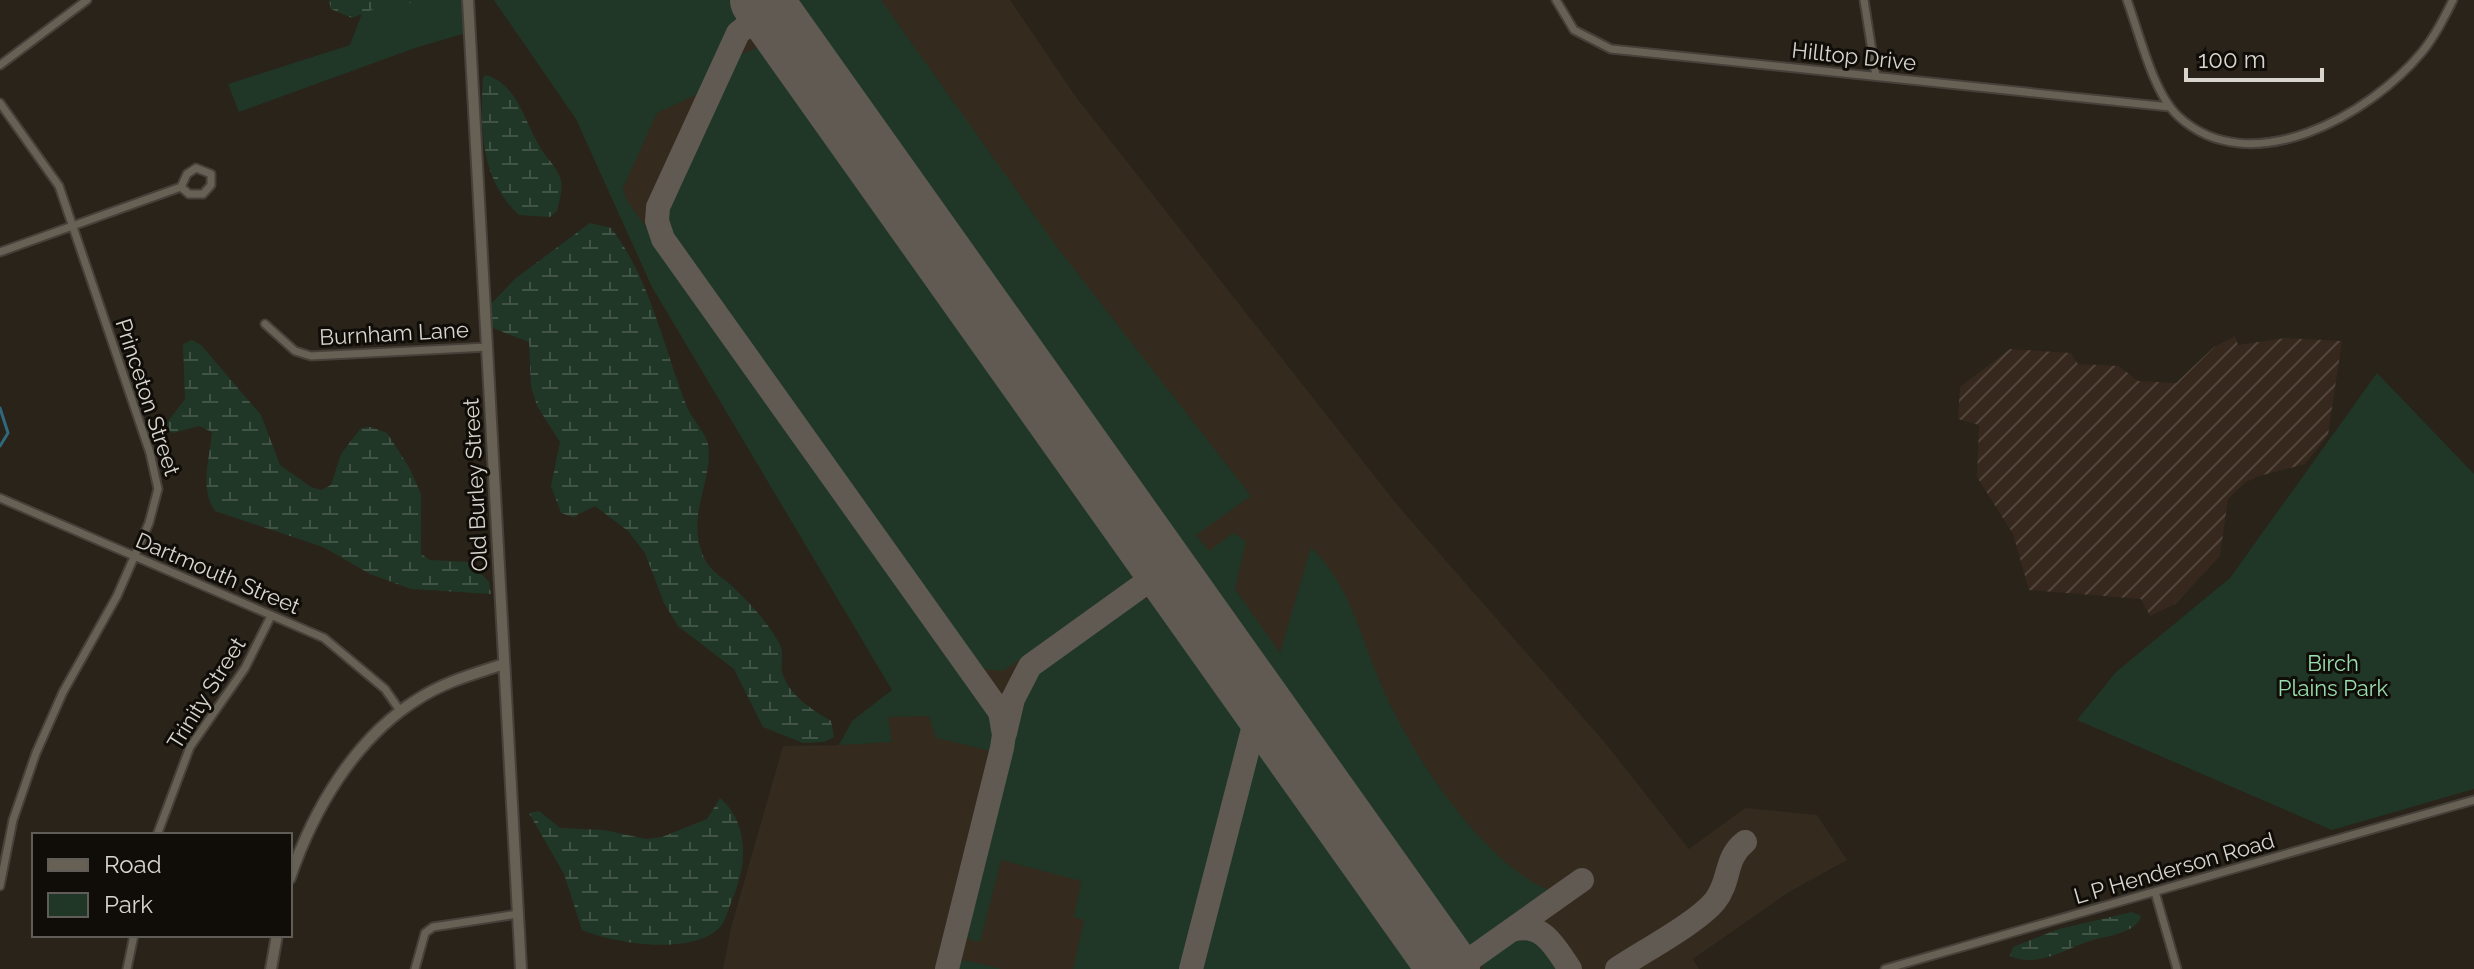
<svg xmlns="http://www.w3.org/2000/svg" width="2474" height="969" viewBox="0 0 2474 969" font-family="Raleway,sans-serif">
	<defs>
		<pattern id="industrial-furrows" width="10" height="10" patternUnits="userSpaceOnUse" patternTransform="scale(2)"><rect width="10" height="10" fill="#36281c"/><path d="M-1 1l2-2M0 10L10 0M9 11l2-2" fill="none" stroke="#52463c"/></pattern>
		<pattern id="wetland-marsh" width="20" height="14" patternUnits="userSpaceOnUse" patternTransform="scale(2)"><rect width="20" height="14" fill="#203727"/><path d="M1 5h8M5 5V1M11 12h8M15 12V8" fill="none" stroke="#405345"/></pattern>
	</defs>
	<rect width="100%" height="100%" fill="#29231a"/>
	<path fill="#342a1d" d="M494,0H1010L1076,97L1399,507L1606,744L1689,849L1745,808L1817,815L1847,860L1789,892L1693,959L1699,969H723L731,928L783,746L839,745L852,721L892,690L652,287L576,119Z"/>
	<path fill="url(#industrial-furrows)" d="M2235,336L2238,345L2286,338L2342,341L2328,435L2305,464L2259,476L2246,482L2228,499L2220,556L2175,604L2150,616L2141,599L2029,590L2013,534L1977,477L1979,425L1958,419L1960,387L2010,349L2071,353L2078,364L2119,366L2138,381L2176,383L2214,347Z"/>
	<path fill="#203727" d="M367,0H464L466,33L415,48L239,112L228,84L350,45Z
		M494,0H750L740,8L702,92L657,113L623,188L626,199L994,717L991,751L936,738L929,716L888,717L892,742L839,745L852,721L892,690L652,287L576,119Z
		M786,0H881L1057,247L1251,496L1196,535L1209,551L1233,533L1246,541L1235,589L1280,653L1311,547C1350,586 1359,632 1380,682C1407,748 1483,865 1551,891L1478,944H1466L1452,937Z
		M759,47L772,52L1134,561L1132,577L1125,585L1003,671L980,669L667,228L666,214L737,56Z
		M2377,373L2474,474V789L2332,830L2077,720L2116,672L2230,578Z
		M1153,598L1163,603L1245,722L1183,969H1073L1084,920L1074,917L1081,881L1001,860L980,942L970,940L965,932L1029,686L1045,666L1139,600Z
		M1262,749L1269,752L1422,969H1199L1253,755Z
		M1529,939L1546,949L1560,969H1482C1486,950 1512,940 1529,939Z
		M964,960L999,968L1001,969H955Z"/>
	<path fill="url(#wetland-marsh)" d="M329,0H437L433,5L394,1L352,18L331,9Z
		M486,75C518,84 525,124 541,149C548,160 557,167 561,180C563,189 559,202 557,211L550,217L519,215C480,179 480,127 483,77Z
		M590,223L611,228C650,278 664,349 687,407C692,419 705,432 708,444C714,478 687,512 702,553C709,572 721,575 734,588C751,604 769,624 780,645C785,655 779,666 783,675C790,696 814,711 831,721L834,737L824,742L803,743L763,727L734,669L678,626L664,603L645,553L628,531L595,506L573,517L561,513L551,486L560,442L537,406L531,386L529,342L495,329L480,315L516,278Z
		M192,340L201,345L261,415L280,465L311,487L321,490L331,485L341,454L361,428L371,427L387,433L410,469L421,494V554L430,560L470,562L489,582L491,594L411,589L370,574L323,547L215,511C199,488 210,457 212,432L199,426L173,433L163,428L185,399L183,344Z
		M720,798C750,824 747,866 732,900C726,915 725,927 710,935C676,953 615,943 582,930L564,874L529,813L539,811L560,828L604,830L646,839L662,837L707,819Z
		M2132,912L2141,916C2137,933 2107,936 2093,940C2068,947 2038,969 2010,956L2013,947L2059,929Z"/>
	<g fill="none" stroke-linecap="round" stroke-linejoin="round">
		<path stroke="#30687d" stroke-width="3" d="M0,408L8,433L0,446"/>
		<path stroke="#605a52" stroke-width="24" d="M779,26L754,20L738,33L658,207L657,221L663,239L1000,712L1004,735L1002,748L947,969
			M1005,733L1013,699L1030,666L1165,569
			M1512,930C1543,921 1555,947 1570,969
			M1441,958L1458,964L1469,960L1582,880
			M1191,969L1260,702
			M1617,969C1642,952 1697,923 1715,901C1731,881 1724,858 1745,842"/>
		<path stroke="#605a52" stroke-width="62" d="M761,0L1449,969"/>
		<defs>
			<path id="street" d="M1556,0L1574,30L1611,49L2170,107
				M1864,0L1876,76
				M2127,0C2139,32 2153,93 2178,116C2250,183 2370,115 2422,52C2435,36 2444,18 2453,0
				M0,65L87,0
				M0,103L59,186L150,453L158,489L149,523L117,596L63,692L36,753L13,820L0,886
				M0,252L181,187L187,174L196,168L211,174V185L203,194H189L181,187
				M265,324L295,351L311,356L488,347
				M0,498L324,638L385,689L401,712
				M157,835L190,747L245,668L271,616
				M2155,892L2177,969
				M127,969L134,935
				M415,969L425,933L433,927L518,914
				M1885,969L2474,800"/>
			<path id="secondary" d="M468,0L521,969
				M290,878C313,810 355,738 418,699C444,682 474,674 504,664
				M271,969L277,935"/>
		</defs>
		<use href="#street" stroke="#454039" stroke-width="11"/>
		<use href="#secondary" stroke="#454039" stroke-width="14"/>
		<use href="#street" stroke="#676055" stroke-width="7"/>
		<use href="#secondary" stroke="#676055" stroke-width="10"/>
	</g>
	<g text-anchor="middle" stroke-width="6" stroke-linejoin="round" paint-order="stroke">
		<g font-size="22" fill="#d8d4ce" stroke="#100d09">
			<text transform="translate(1854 56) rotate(6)" y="8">Hilltop Drive</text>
			<text transform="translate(394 333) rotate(-3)" y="8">Burnham Lane</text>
			<text transform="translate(148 397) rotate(72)" y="8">Princeton Street</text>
			<text transform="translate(475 485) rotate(-93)" y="8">Old Burley Street</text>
			<text transform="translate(218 573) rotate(23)" y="8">Dartmouth Street</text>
			<text transform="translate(206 693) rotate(-58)" y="8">Trinity Street</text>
			<text transform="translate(2174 868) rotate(-16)" y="8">L P Henderson Road</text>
		</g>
		<g font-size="22" fill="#98deae" stroke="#100d09">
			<text x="2333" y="671">Birch<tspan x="2333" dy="25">Plains Park</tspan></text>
		</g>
	</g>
	<rect x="32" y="833" width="260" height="104" fill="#100d09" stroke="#605d58" stroke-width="2"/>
	<rect x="48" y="859" width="40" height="12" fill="#676055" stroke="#605d58" stroke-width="2"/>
	<text x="104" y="873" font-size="24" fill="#d8d4ce">Road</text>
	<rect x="48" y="893" width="40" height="24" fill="#203727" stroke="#605d58" stroke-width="2"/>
	<text x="104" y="913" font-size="24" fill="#d8d4ce">Park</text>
	<path d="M2186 68v12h136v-12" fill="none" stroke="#d8d4ce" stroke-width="4"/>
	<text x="2198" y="68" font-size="24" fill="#d8d4ce" stroke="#100d09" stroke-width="6" paint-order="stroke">100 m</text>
</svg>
